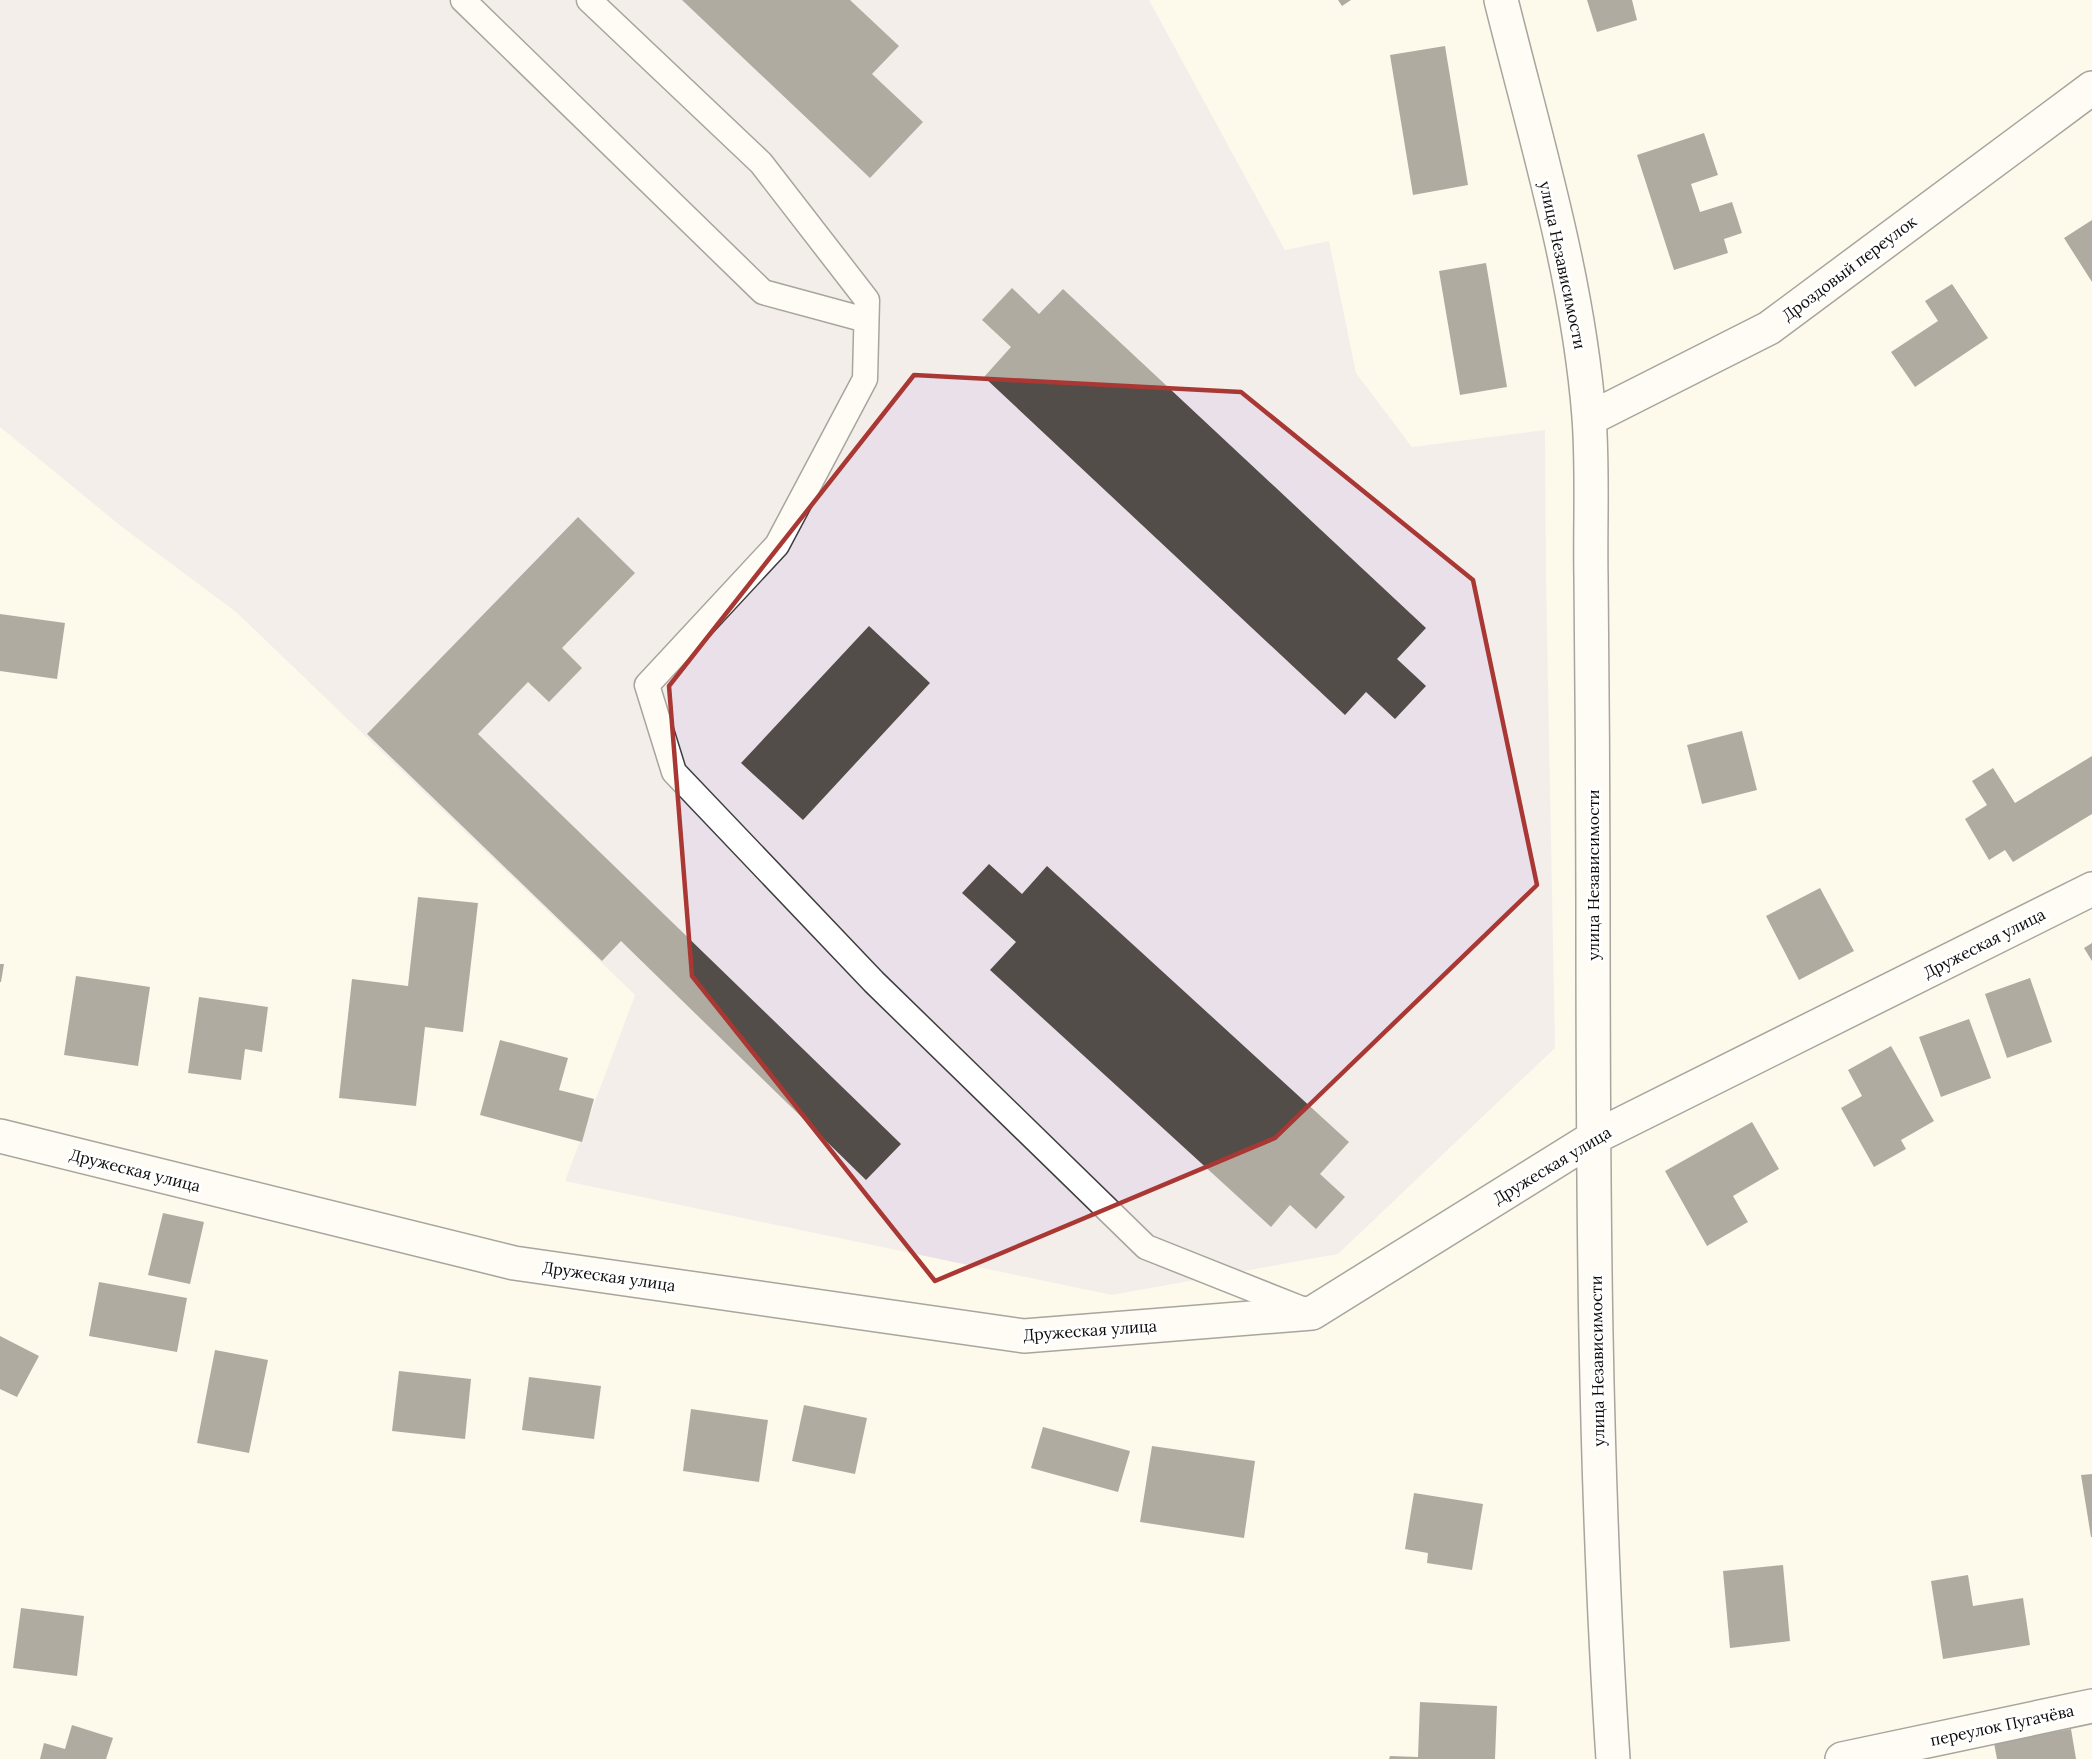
<svg xmlns="http://www.w3.org/2000/svg" width="2092" height="1759" viewBox="0 0 2092 1759" font-family="Lora,serif">
	<rect width="100%" height="100%" fill="#fdfaeb"/>
	<path fill="#e9e0e9" d="M0,0H1149L1285,250L1329,241L1356,373L1412,447L1545,430L1546,577L1555,1048L1338,1254L1112,1295L565,1181L635,995L236,612L122,527L0,427Z"/>
	<path fill="#524d48" d="M682,0H850L899,46L872,74L923,122L870,178Z
		M1338,0H1351L1342,6Z
		M1587,0H1632L1637,20L1597,32Z
		M1445,46L1468,185L1413,195L1390,55Z
		M1704,133L1718,175L1691,184L1700,212L1732,202L1742,233L1724,239L1728,253L1674,270L1637,155Z
		M2092,220V282L2064,238Z
		M1486,263L1507,387L1460,395L1439,271Z
		M1952,284L1988,338L1915,387L1891,352L1938,321L1925,301Z
		M1012,288L1039,314L1063,289L1426,628L1397,659L1426,686L1395,719L1366,692L1345,715L984,377L1011,347L982,320Z
		M578,517L635,573L562,648L582,668L549,702L528,682L478,734L901,1144L866,1180L621,941L602,961L367,734Z
		M0,614L65,623L57,679L0,671Z
		M869,626L930,683L803,820L741,763Z
		M1742,731L1757,790L1702,804L1687,745Z
		M2092,756V814L2013,862L2005,850L1989,860L1965,819L1987,805L1972,781L1993,768L2015,803Z
		M989,864L1022,894L1047,866L1349,1142L1320,1174L1345,1197L1316,1229L1290,1205L1271,1227L990,970L1016,942L962,893Z
		M1820,888L1854,951L1799,980L1766,916Z
		M418,897L478,903L463,1032L425,1027L416,1106L339,1098L352,979L408,986Z
		M2092,943V961L2084,948Z
		M0,964H4L1,982H0Z
		M76,976L150,987L138,1066L64,1055Z
		M2030,978L2052,1042L2007,1058L1985,994Z
		M199,997L268,1007L262,1052L245,1049L241,1080L188,1073Z
		M1969,1019L1991,1078L1941,1097L1919,1037Z
		M500,1040L568,1058L559,1090L594,1099L582,1142L480,1115Z
		M1891,1046L1934,1121L1901,1140L1906,1149L1874,1167L1841,1108L1862,1096L1848,1070Z
		M1752,1122L1779,1169L1733,1196L1748,1222L1707,1246L1665,1171Z
		M163,1213L204,1222L190,1284L148,1275Z
		M99,1282L187,1298L177,1352L89,1336Z
		M0,1336L39,1356L17,1397L0,1389Z
		M215,1350L268,1360L249,1453L197,1443Z
		M399,1371L471,1379L465,1439L392,1431Z
		M529,1377L601,1386L594,1439L522,1430Z
		M804,1405L867,1418L855,1474L792,1461Z
		M691,1409L768,1420L759,1482L683,1471Z
		M1043,1427L1130,1451L1118,1492L1031,1468Z
		M1152,1446L1255,1461L1244,1538L1140,1522Z
		M2092,1474V1537H2091L2081,1475Z
		M1414,1493L1483,1504L1472,1570L1427,1563L1428,1553L1405,1549Z
		M1783,1565L1790,1641L1730,1648L1723,1571Z
		M1968,1575L1973,1606L2023,1598L2030,1645L1943,1659L1931,1581Z
		M21,1608L84,1616L77,1676L13,1668Z
		M1420,1702L1497,1706L1495,1759H1389L1390,1756L1418,1757Z
		M72,1725L113,1738L106,1759H40L44,1743L65,1749Z
		M2071,1729L2076,1759H1997L1994,1743Z"/>
	<g fill="none" stroke-linecap="round" stroke-linejoin="round">
		<defs>
			<path id="lane" d="M463,0L763,292L866,320
				M589,0L761,163L867,300L865,379L777,545L647,685L674,772L874,982L1146,1247L1307,1311"/>
			<path id="street" d="M1501,0C1535,137 1578,276 1589,417C1593,470 1590,524 1591,577C1592,684 1593,790 1593,897C1593,1185 1594,1472 1613,1759
				M1589,419L1769,328L2092,88
				M0,1136L514,1263L1024,1336L1312,1313L1593,1138L2092,889
				M1842,1759L2092,1706"/>
		</defs>
		<use href="#lane" stroke="#3e3e3e" stroke-width="27"/>
		<use href="#street" stroke="#3e3e3e" stroke-width="36"/>
		<use href="#lane" stroke="#fff" stroke-width="24"/>
		<use href="#street" stroke="#fff" stroke-width="33"/>
	</g>
	<path d="M0 0H2092V1759H0ZM914,375L1241,392L1473,580L1537,885L1275,1138L935,1281L692,976L669,686Z" fill="#fdfaeb" fill-opacity=".55" fill-rule="evenodd"/>
	<path fill="none" stroke="#a93834" stroke-width="4.5" stroke-linejoin="round" d="M914,375L1241,392L1473,580L1537,885L1275,1138L935,1281L692,976L669,686Z"/>
	<g text-anchor="middle" stroke-width="6" stroke-linejoin="round" paint-order="stroke">
		<g font-size="16" fill="#0b0b0b" stroke="#fff">
			<text transform="translate(1563 265) rotate(78)" y="6">улица Независимости</text>
			<text transform="translate(1849 268) rotate(-37)" y="6">Дроздовый переулок</text>
			<text transform="translate(1593 875) rotate(-90)" y="6">улица Независимости</text>
			<text transform="translate(1984 943) rotate(-27)" y="6">Дружеская улица</text>
			<text transform="translate(1552 1165) rotate(-31)" y="6">Дружеская улица</text>
			<text transform="translate(135 1170) rotate(14)" y="6">Дружеская улица</text>
			<text transform="translate(609 1276) rotate(8)" y="6">Дружеская улица</text>
			<text transform="translate(1090 1330) rotate(-4)" y="6">Дружеская улица</text>
			<text transform="translate(1597 1361) rotate(-91)" y="6">улица Независимости</text>
			<text transform="translate(2002 1725) rotate(-12)" y="6">переулок Пугачёва</text>
		</g>
	</g>
</svg>
